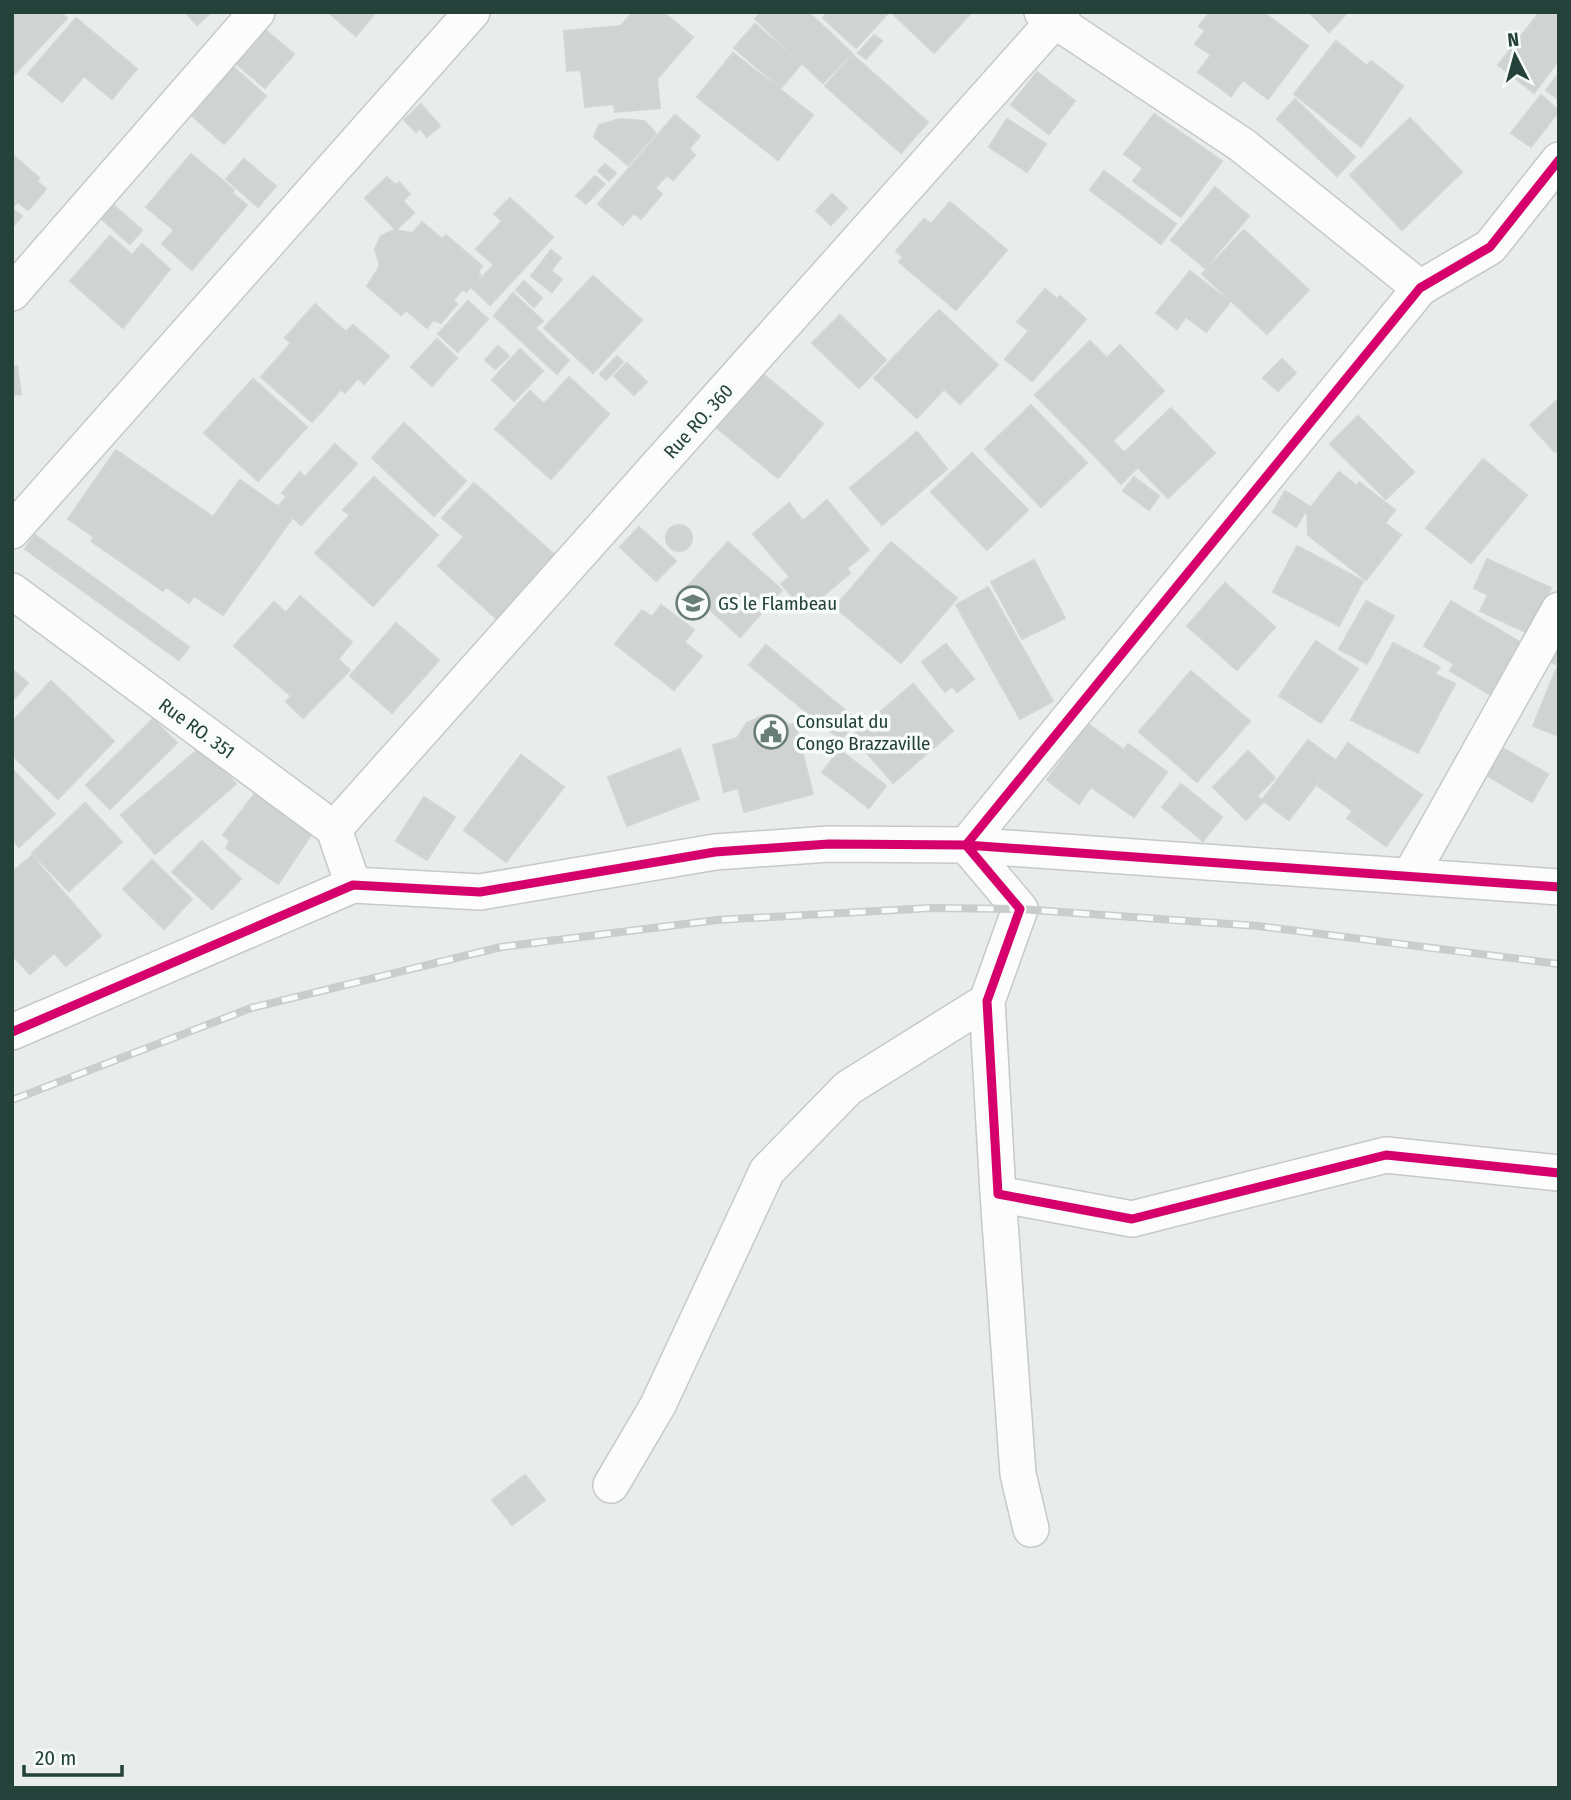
<svg xmlns="http://www.w3.org/2000/svg" width="1571" height="1800" viewBox="0 0 1571 1800" font-family="'Fira Sans Condensed',sans-serif">
	<rect width="100%" height="100%" fill="#e8edeb"/>
	<path fill="#cfd4d2" stroke="#d1d6d4" stroke-width="2" d="M12,12H60L67,18L12,77Z
		M185,12H211L197,25Z
		M328,12H376L356,36Z
		M633,12H663L693,37L657,79L660,108L615,112L614,104L585,107L581,70L567,71L564,31L621,26Z
		M761,12H808L852,53L823,83L755,19Z
		M828,12H889L856,48L823,18Z
		M891,12H972L934,53Z
		M1210,12H1263L1308,46L1268,99L1243,80L1231,96L1198,72L1211,55L1195,44L1205,31L1199,26Z
		M1309,12H1348L1329,32Z
		M1540,12H1559V60L1534,93L1498,65Z
		M76,18L137,69L112,99L84,76L62,102L28,74Z
		M755,24L801,64L781,88L734,48Z
		M263,28L294,54L265,88L234,62Z
		M874,35L882,41L866,59L858,53Z
		M1336,41L1367,66L1371,61L1403,86L1361,147L1294,94Z
		M733,53L813,115L778,160L697,97Z
		M853,55L928,122L901,153L825,86Z
		M231,65L266,96L224,144L189,113Z
		M1037,72L1075,101L1049,134L1011,105Z
		M1559,73V100L1546,90Z
		M1541,95L1559,111L1531,147L1511,133Z
		M1295,99L1355,157L1337,176L1277,119Z
		M421,104L440,126L427,137L420,128L416,132L404,120Z
		M1154,114L1222,161L1181,217L1133,181L1143,168L1124,154Z
		M675,115L700,136L689,149L695,155L673,180L667,175L655,188L662,194L641,219L634,213L623,225L598,204Z
		M1410,118L1462,172L1402,230L1350,175Z
		M620,119L644,121L656,133L628,165L594,137L599,125Z
		M1007,119L1046,144L1027,172L989,147Z
		M12,154L39,178L37,181L46,189L28,210L18,202L12,208L22,216L12,227Z
		M191,154L234,190L232,193L247,205L192,270L162,244L174,230L146,207Z
		M244,159L276,186L258,207L226,179Z
		M605,164L616,173L609,181L598,171Z
		M1104,171L1176,224L1161,244L1090,190Z
		M595,176L605,184L586,204L576,196Z
		M387,177L395,185L399,182L410,194L403,201L414,213L396,230L365,198Z
		M1215,187L1249,216L1205,268L1171,240Z
		M832,194L847,208L831,225L816,211Z
		M102,195L142,230L130,244L90,209Z
		M510,198L553,237L490,305L472,288L494,265L476,249L502,221L494,214Z
		M950,202L1007,250L956,310L899,262L903,257L896,251L924,219L931,224Z
		M422,222L442,239L446,235L482,266L478,272L481,275L466,292L463,289L453,300L457,304L441,323L433,320L427,328L406,310L401,315L367,286L380,266L375,249L381,236L394,230L413,233Z
		M1244,230L1309,290L1267,334L1202,274Z
		M110,236L132,255L142,244L170,269L123,328L70,281Z
		M551,250L561,258L551,271L562,279L552,292L531,276Z
		M1190,271L1230,302L1206,332L1186,317L1177,329L1156,313Z
		M593,276L642,320L593,373L544,328Z
		M524,281L542,298L534,307L516,290Z
		M1045,289L1057,299L1060,296L1086,319L1032,381L1005,359L1029,331L1017,322Z
		M513,293L543,321L535,328L569,360L557,374L494,316Z
		M468,301L488,319L458,352L438,334Z
		M315,304L346,332L353,325L389,356L364,384L358,378L345,393L341,389L312,422L261,377L291,343L285,338Z
		M939,310L998,365L960,404L944,389L917,418L874,378Z
		M840,315L886,360L859,388L812,343Z
		M437,339L457,358L432,386L411,367Z
		M1090,341L1107,358L1120,345L1164,391L1096,457L1035,395Z
		M498,346L509,356L495,369L485,360Z
		M520,349L543,371L514,401L492,380Z
		M617,356L623,362L606,380L600,374Z
		M1282,359L1296,373L1278,391L1263,378Z
		M627,363L647,382L634,395L614,376Z
		M17,366L21,394L12,395V367Z
		M763,374L823,424L778,478L717,428Z
		M569,377L609,414L551,479L495,429L530,391L544,404Z
		M253,379L307,427L258,481L204,433Z
		M1559,398V449L1555,452L1530,425Z
		M1031,405L1087,463L1041,507L985,449Z
		M1171,408L1215,453L1168,498L1124,453Z
		M1358,416L1414,472L1386,499L1330,444Z
		M404,423L466,481L434,516L372,458Z
		M917,432L947,469L882,525L850,488Z
		M1113,441L1138,467L1121,484L1096,457Z
		M335,444L357,464L301,525L279,505L287,497L282,493L300,472L305,477Z
		M116,450L213,517L240,480L293,517L223,615L194,596L189,603L166,587L163,591L91,541L94,537L68,519Z
		M972,453L1028,510L987,550L931,492Z
		M1483,459L1527,495L1471,563L1426,528Z
		M1339,472L1357,486L1359,482L1395,510L1385,523L1401,535L1366,580L1308,535L1307,512Z
		M374,477L438,535L373,606L315,553L350,515L343,510Z
		M1134,477L1159,496L1149,510L1123,491Z
		M474,483L556,556L498,620L438,566L464,537L442,518Z
		M1285,491L1309,506L1296,527L1273,512Z
		M827,500L869,550L847,568L850,573L805,611L781,584L790,577L753,534L789,503L803,521Z
		M666 538a13 13 0 1 1 26 0a13 13 0 1 1-26 0Z
		M639,527L676,561L656,581L620,547Z
		M35,535L189,647L179,660L25,549Z
		M728,542L782,590L740,637L686,588Z
		M891,542L957,598L901,663L835,607Z
		M1297,546L1363,581L1339,626L1273,592Z
		M1487,559L1551,588L1530,634L1480,611L1488,595L1474,588Z
		M1034,560L1065,618L1022,639L991,582Z
		M1225,583L1275,627L1237,670L1187,626Z
		M988,587L1053,701L1020,719L956,605Z
		M300,596L352,642L338,659L350,670L303,718L286,702L291,696L234,646L274,602L286,613Z
		M1366,601L1394,616L1367,664L1339,649Z
		M1451,601L1520,642L1491,695L1450,671L1454,664L1424,646Z
		M661,605L694,630L684,642L702,656L674,690L615,644L642,610L652,617Z
		M396,623L439,660L392,713L350,676Z
		M1316,641L1358,669L1321,723L1279,696Z
		M1393,643L1440,667L1435,674L1455,684L1418,753L1351,720Z
		M946,644L974,679L957,692L952,686L945,692L922,662Z
		M1559,644V736L1533,726L1558,665L1551,662Z
		M766,645L857,720L841,740L749,665Z
		M12,669L28,683L12,701Z
		M1191,671L1250,721L1197,782L1139,732Z
		M51,681L114,741L58,799L12,755V722Z
		M913,684L953,731L893,783L852,736Z
		M764,715H773L790,725L795,723L813,794L744,812L738,788L724,792L713,745L737,738L747,723Z
		M153,719L177,743L110,809L86,785Z
		M1088,724L1124,750L1128,744L1167,772L1134,817L1091,787L1079,804L1047,780Z
		M1308,740L1335,760L1289,820L1262,800Z
		M1348,743L1422,795L1386,846L1347,818L1353,811L1318,786Z
		M1497,745L1548,774L1532,802L1481,772Z
		M202,746L236,784L155,854L121,815Z
		M680,749L699,799L627,826L608,777Z
		M840,750L886,786L869,808L822,772Z
		M1248,751L1275,778L1257,796L1263,802L1246,820L1213,787Z
		M521,755L564,787L506,862L464,830Z
		M12,769L55,814L19,847L12,839Z
		M263,783L315,829L278,884L226,848L230,841L223,835Z
		M1181,784L1222,817L1203,841L1162,807Z
		M424,797L455,817L427,860L396,841Z
		M85,803L122,842L69,891L32,853Z
		M202,841L241,879L212,909L172,872Z
		M32,856L101,936L66,966L54,953L30,974L12,955V872Z
		M152,860L192,899L164,929L123,889Z
		M525,1475L545,1500L512,1525L492,1500Z"/>
	<g fill="none" stroke-linecap="round" stroke-linejoin="round">
		<defs>
			<path id="minor" d="M1042,12L1242,145L1420,288
				M1559,160L1490,247L1420,288L966,845L1020,909L987,1001L998,1194L1132,1219L1386,1155L1559,1173
				M12,293L257,12
				M12,531L472,12
				M12,591L334,829L353,885
				M334,829L1062,12
				M1410,876L1559,610
				M12,1032L353,885L480,892L715,852L829,844L966,845L1559,887
				M998,1194L1018,1474L1031,1529
				M611,1485L658,1405L767,1171L848,1088L987,1001"/>
		</defs>
		<use href="#minor" stroke="#c5cac8" stroke-width="38"/>
		<use href="#minor" stroke="#fcfcfc" stroke-width="35"/>
		<defs>
			<path id="rail" d="M12,1100L251,1008L501,947L717,920L931,908L1020,909L1258,926L1559,964"/>
		</defs>
		<use href="#rail" stroke="#c9cdcc" stroke-width="8"/>
		<use href="#rail" stroke="#f7fbf9" stroke-width="5" stroke-dasharray="16" stroke-linecap="butt"/>
		<defs>
			<path id="cycleway" d="M1559,160L1490,247L1420,288L966,845L1020,909L987,1001L998,1194L1132,1219L1386,1155L1559,1173
				M12,1032L353,885L480,892L715,852L829,844L966,845L1559,887"/>
		</defs>
		<use href="#cycleway" stroke="#f7fbf9" stroke-width="13"/>
		<use href="#cycleway" stroke="#d6006c" stroke-width="9"/>
	</g>
	<defs>
		<symbol id="school-ring" viewBox="-11 -11 22 22"><circle r="9.5" fill="#f7fbf9" stroke="#697e78" stroke-width="1.5"/><path d="M0-5L7-2L0 1L-7-2ZM-4 1L0 2.5L4 1V4Q0 6-4 4Z" fill="#697e78"/></symbol>
		<symbol id="civic-ring" viewBox="-11 -11 22 22"><circle r="9.5" fill="#f7fbf9" stroke="#697e78" stroke-width="1.5"/><path d="M-.6-6.5H3V-4.5H.6V-3L4-1V1h2V6H-6V1h2V-1L-.6-3ZM-1.2 2.5V6h2.4V2.5Z" fill="#697e78"/></symbol>
	</defs>
	<g fill-rule="evenodd">
		<use href="#school-ring" x="674" y="584" width="38" height="38"/>
		<use href="#civic-ring" x="752" y="713" width="38" height="38"/>
	</g>
	<g text-anchor="middle" stroke-width="7" stroke-linejoin="round" paint-order="stroke">
		<g font-size="19" fill="#24423a" stroke="#f7fbf9">
			<text transform="translate(698 421) rotate(-48)" y="7">Rue RO. 360</text>
			<text transform="translate(197 728) rotate(36)" y="7">Rue RO. 351</text>
		</g>
		<g font-size="19" fill="#24423a" stroke="#f7fbf9" text-anchor="start">
			<text x="718" y="610">GS le Flambeau</text>
			<text x="796" y="728">Consulat du<tspan x="796" dy="22">Congo Brazzaville</tspan></text>
		</g>
	</g>
	<rect width="1571" height="1800" fill="none" stroke="#24423a" stroke-width="28"/>
	<g transform="translate(1515 56) rotate(354)" stroke="#f7fbf9" stroke-width="5" paint-order="stroke">
	<path d="M0-5L12 26L0 18L-12 26Z" fill="#24423a"/>
	<text y="-10" font-size="19" font-weight="bold" text-anchor="middle" fill="#24423a">N</text>
	</g>
	<path d="M24 1765v10h98v-10" fill="none" stroke="#24423a" stroke-width="3.5"/>
	<text x="35" y="1765" font-size="21" fill="#24423a" stroke="#f7fbf9" stroke-width="5" paint-order="stroke">20 m</text>
</svg>
